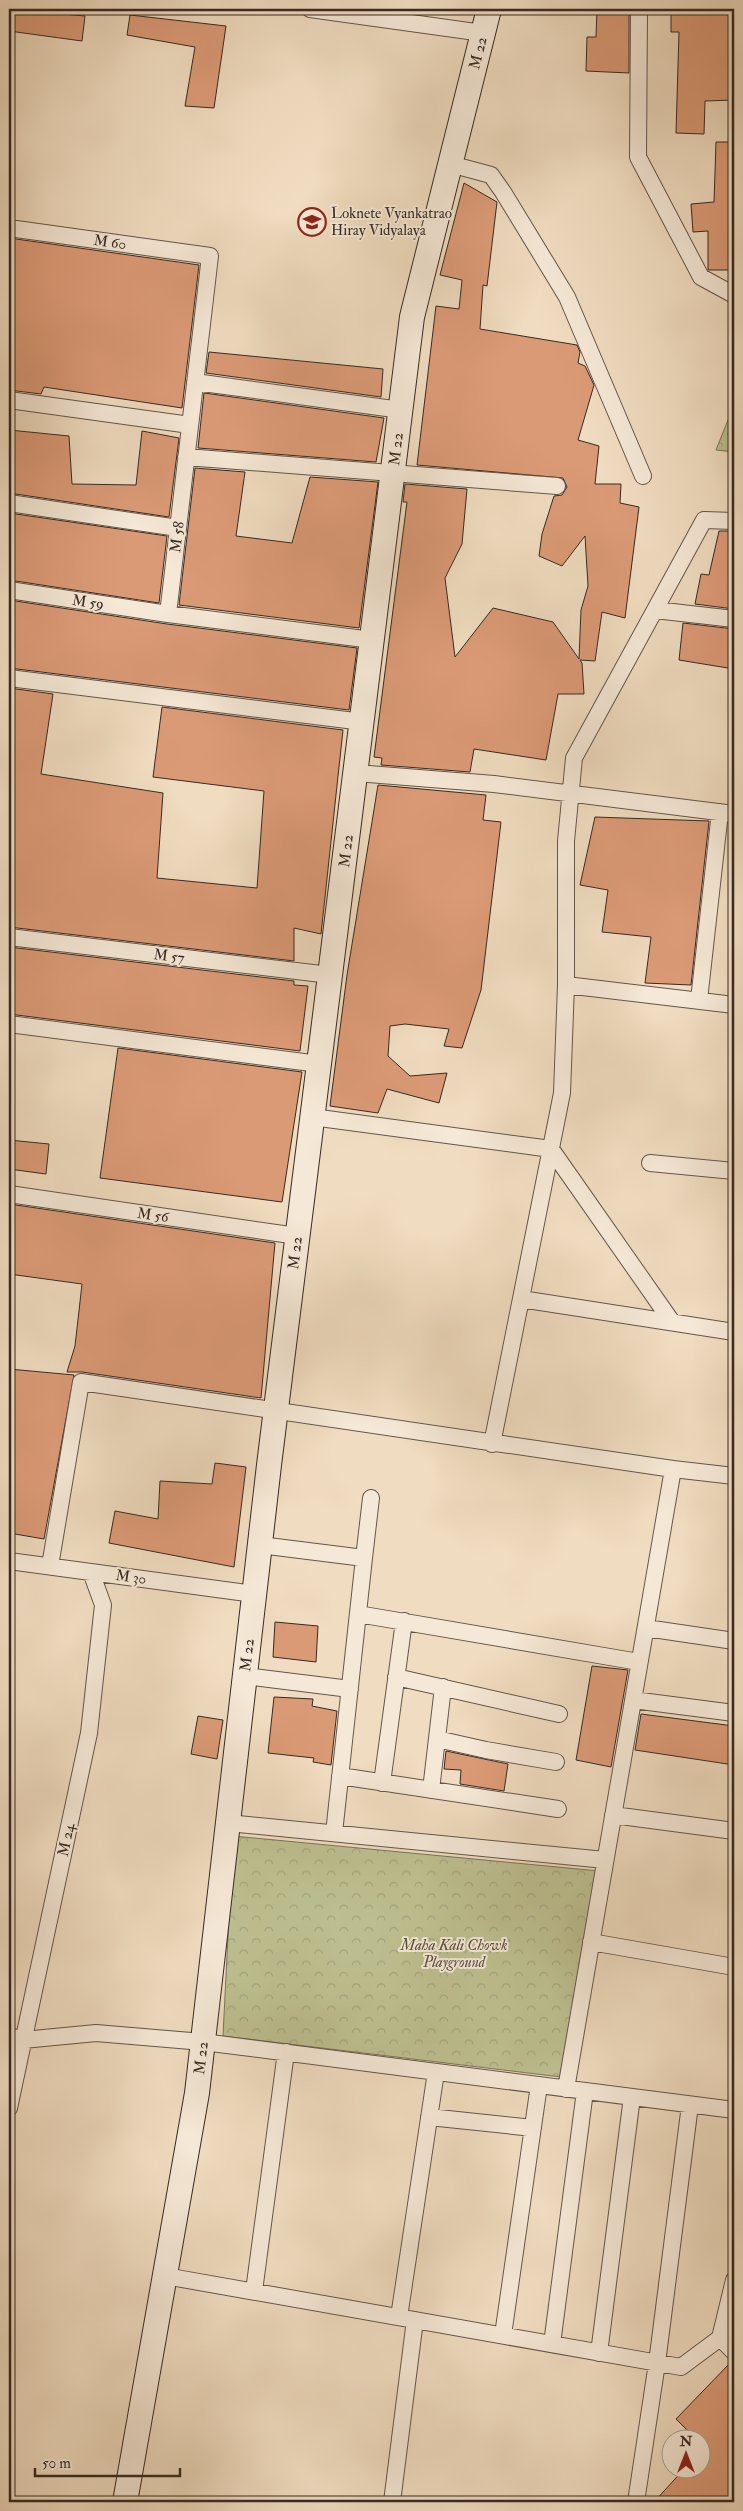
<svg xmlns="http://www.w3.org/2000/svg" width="743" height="2511" viewBox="0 0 743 2511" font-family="'IM FELL Double Pica',serif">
	<defs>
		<pattern id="park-crowns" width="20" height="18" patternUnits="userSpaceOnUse" patternTransform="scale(1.25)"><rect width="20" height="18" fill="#bdbf90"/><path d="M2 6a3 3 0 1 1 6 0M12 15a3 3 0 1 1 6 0" fill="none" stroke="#a3a47c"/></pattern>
	</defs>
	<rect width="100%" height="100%" fill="#f0dcc0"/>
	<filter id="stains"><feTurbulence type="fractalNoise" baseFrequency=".004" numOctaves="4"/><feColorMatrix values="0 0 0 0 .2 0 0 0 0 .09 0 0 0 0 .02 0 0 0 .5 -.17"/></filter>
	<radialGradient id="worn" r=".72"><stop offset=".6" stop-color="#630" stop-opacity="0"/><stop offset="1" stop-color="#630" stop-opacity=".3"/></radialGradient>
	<path fill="url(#park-crowns)" stroke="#7a7459" d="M734,405V452L716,450Z
		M233,1836L599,1871L561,2077L223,2036Z"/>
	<path fill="#db9a76" stroke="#362a22" d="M9,9L85,16L82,41L9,31Z
		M597,9H629V73L586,71L587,37H596Z
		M671,9H734V100L705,101L704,134L676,133L679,32H671Z
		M130,15L226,26L214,108L185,106L195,47L127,35Z
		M716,142H734V270H708V231L693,232L691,204L714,202Z
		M464,183L497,202L487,286L483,285L480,329L577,345L580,352L578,363L585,366L594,385L578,440L599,446L595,484H621L620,503L639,507L625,618L602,612L595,661L580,660L582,663L584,694H558L546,760L474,749L470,772L381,765L382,758L374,757L407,502H403L405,484L467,489L462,544L445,578L455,657L493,608L553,622L579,659L581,610L588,586L585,536L562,566L539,556L542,534L554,496L562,495L567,487L563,478L417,465L436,306L459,309L462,280L440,275Z
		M9,238L199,265L182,408L44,387L41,394L9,390Z
		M209,352L383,369L381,397L206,373Z
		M204,393L384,418L376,462L198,448Z
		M9,430L69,436L72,484L136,485L142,431L179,438L169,517L9,493Z
		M195,468L245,472L236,536L292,543L310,477L378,482L359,628L179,605Z
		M9,513L167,536L159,603L9,580Z
		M719,531H734V609L695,604L701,574L709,575Z
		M9,600L167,624L357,648L349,710L9,668Z
		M683,623L734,629V669L679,660Z
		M9,688L53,694L41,774L163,793L157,878L257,888L264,791L153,777L162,707L343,730L321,934L294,928V961L9,927Z
		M378,785L486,795L483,820L501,822L481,990L462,1048L444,1046L449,1029L405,1024L390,1026L388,1056L410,1076L447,1073L439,1103L387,1089L378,1113L330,1106L347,975Z
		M595,817L709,821L691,985L645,983L651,937L602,932L608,890L580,885Z
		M9,947L294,981V985L308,986L300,1051L9,1014Z
		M118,1048L302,1072L282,1202L100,1178Z
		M9,1140L49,1144L46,1174L9,1169Z
		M9,1204L275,1243L261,1398L82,1372H67L75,1346L82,1284L9,1274Z
		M9,1369L74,1375L44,1539L9,1533Z
		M215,1463L246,1467L234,1567L109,1543L115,1511L158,1519L160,1481L212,1484Z
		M275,1622L318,1626L316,1662L273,1657Z
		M592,1666L628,1670L611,1767L576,1760Z
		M274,1697L313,1699L312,1706L337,1711L331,1765L313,1762L314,1758L268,1753Z
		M641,1714L734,1726V1765L635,1750Z
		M198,1716L223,1720L217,1759L191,1754Z
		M446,1751L508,1764L504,1791L460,1784L461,1770L444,1769Z
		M731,2362H734V2502H654L685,2468H700V2438H695L676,2419Z"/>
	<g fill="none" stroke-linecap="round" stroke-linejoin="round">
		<defs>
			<path id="street" d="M310,9L483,33
				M639,9L638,157L701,277L734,295
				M450,164L491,175L503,192L567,297L643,476
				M9,228L210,256L168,614L372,640
				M195,382L401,410
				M9,400L190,425
				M186,457L557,486
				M9,503L178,528
				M9,590L168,614
				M655,610L734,619
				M9,678L363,722
				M356,773L494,784L734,814
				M9,937L330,975
				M566,985L734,1005
				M699,1000L720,812
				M9,1024L319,1064
				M312,1117L551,1149L672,1322
				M650,1163L734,1171
				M9,1194L297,1236
				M521,1299L734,1332
				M492,1444L562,1093L566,985V841L574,758L704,520L734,521
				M673,1469L734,1476
				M260,1545L364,1558L334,1833
				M364,1558L371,1498
				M9,1561L254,1594
				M50,1566L81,1382L673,1469L566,2089
				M358,1614L639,1662
				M646,1628L734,1641
				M245,1676L350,1689
				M396,1677L559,1714
				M633,1700L734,1713
				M437,1739L486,1750L556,1762
				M340,1776L558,1809
				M382,1783L404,1621
				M431,1790L443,1687
				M613,1815L734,1831
				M228,1823L605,1860
				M591,1942L734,1967
				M9,2036L23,2040L96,2033L203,2042L734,2110
				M9,2108L89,1733L103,1605L91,1572
				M429,2117L533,2128
				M165,2276L681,2367L720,2338
				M734,2280L720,2338L734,2352
				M254,2291L286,2052
				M399,2317L436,2072
				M503,2335L539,2085
				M552,2344L585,2091
				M599,2353L632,2097
				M392,2502L415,2320
				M636,2502L657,2363L690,2105"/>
			<path id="secondary" d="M125,2502L197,2093L269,1465L412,317L489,9"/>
		</defs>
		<use href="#street" stroke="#64564a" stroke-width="18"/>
		<use href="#secondary" stroke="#362a22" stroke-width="26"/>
		<use href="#street" stroke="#f5e8d6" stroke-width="16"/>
		<use href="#secondary" stroke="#f5e8d6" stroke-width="24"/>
	</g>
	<defs>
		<symbol id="school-ring" viewBox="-11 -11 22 22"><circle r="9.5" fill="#f5e8d6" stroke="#8f2418" stroke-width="1.5"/><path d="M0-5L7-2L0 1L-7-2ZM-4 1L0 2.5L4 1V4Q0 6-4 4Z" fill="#8f2418"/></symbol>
	</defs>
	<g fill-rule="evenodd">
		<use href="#school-ring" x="296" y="206" width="32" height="32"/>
	</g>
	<g text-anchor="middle" stroke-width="4" stroke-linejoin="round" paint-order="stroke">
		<g font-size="15" fill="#362a22" stroke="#f5e8d6">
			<text transform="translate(478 53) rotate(-76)" y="5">M 22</text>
			<text transform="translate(110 242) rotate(8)" y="5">M 60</text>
			<text transform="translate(396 449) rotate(-83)" y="5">M 22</text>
			<text transform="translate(177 537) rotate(-83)" y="5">M 58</text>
			<text transform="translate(88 602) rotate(8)" y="5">M 59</text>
			<text transform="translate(346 851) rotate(-83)" y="5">M 22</text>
			<text transform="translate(169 956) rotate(7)" y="5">M 57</text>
			<text transform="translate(153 1215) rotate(8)" y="5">M 56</text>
			<text transform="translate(295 1253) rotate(-83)" y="5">M 22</text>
			<text transform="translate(131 1577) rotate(8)" y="5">M 30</text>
			<text transform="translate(247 1655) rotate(-83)" y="5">M 22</text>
			<text transform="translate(66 1840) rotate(-78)" y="5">M 24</text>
			<text transform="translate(201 2058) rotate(-83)" y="5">M 22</text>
		</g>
		<g font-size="15" fill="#362a22" stroke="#f5e8d6" text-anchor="start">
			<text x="331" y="218">Loknete Vyankatrao<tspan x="331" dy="17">Hiray Vidyalaya</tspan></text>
		</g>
		<g font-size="15" font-style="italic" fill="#584f3e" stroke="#f5e8d6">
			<text x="454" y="1950">Maha Kali Chowk<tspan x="454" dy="17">Playground</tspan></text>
		</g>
	</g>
	<rect width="743" height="2511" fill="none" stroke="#f0dcc0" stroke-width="30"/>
	<rect x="10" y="10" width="723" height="2491" fill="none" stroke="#362a22" stroke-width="2.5"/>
	<rect x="15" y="15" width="713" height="2481" fill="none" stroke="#362a22"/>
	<g transform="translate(686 2454)"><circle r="24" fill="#f5e8d6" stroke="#a99c8e"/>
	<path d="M0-4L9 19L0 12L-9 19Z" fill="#8f2418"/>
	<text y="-8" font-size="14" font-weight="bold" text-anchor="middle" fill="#362a22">N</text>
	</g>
	<path d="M35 2468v8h145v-8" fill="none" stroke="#362a22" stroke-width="2.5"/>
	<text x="42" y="2468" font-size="15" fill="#362a22" stroke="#f5e8d6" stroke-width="4" paint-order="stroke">50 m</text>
	<rect width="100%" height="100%" filter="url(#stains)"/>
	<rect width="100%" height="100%" fill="url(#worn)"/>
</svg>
